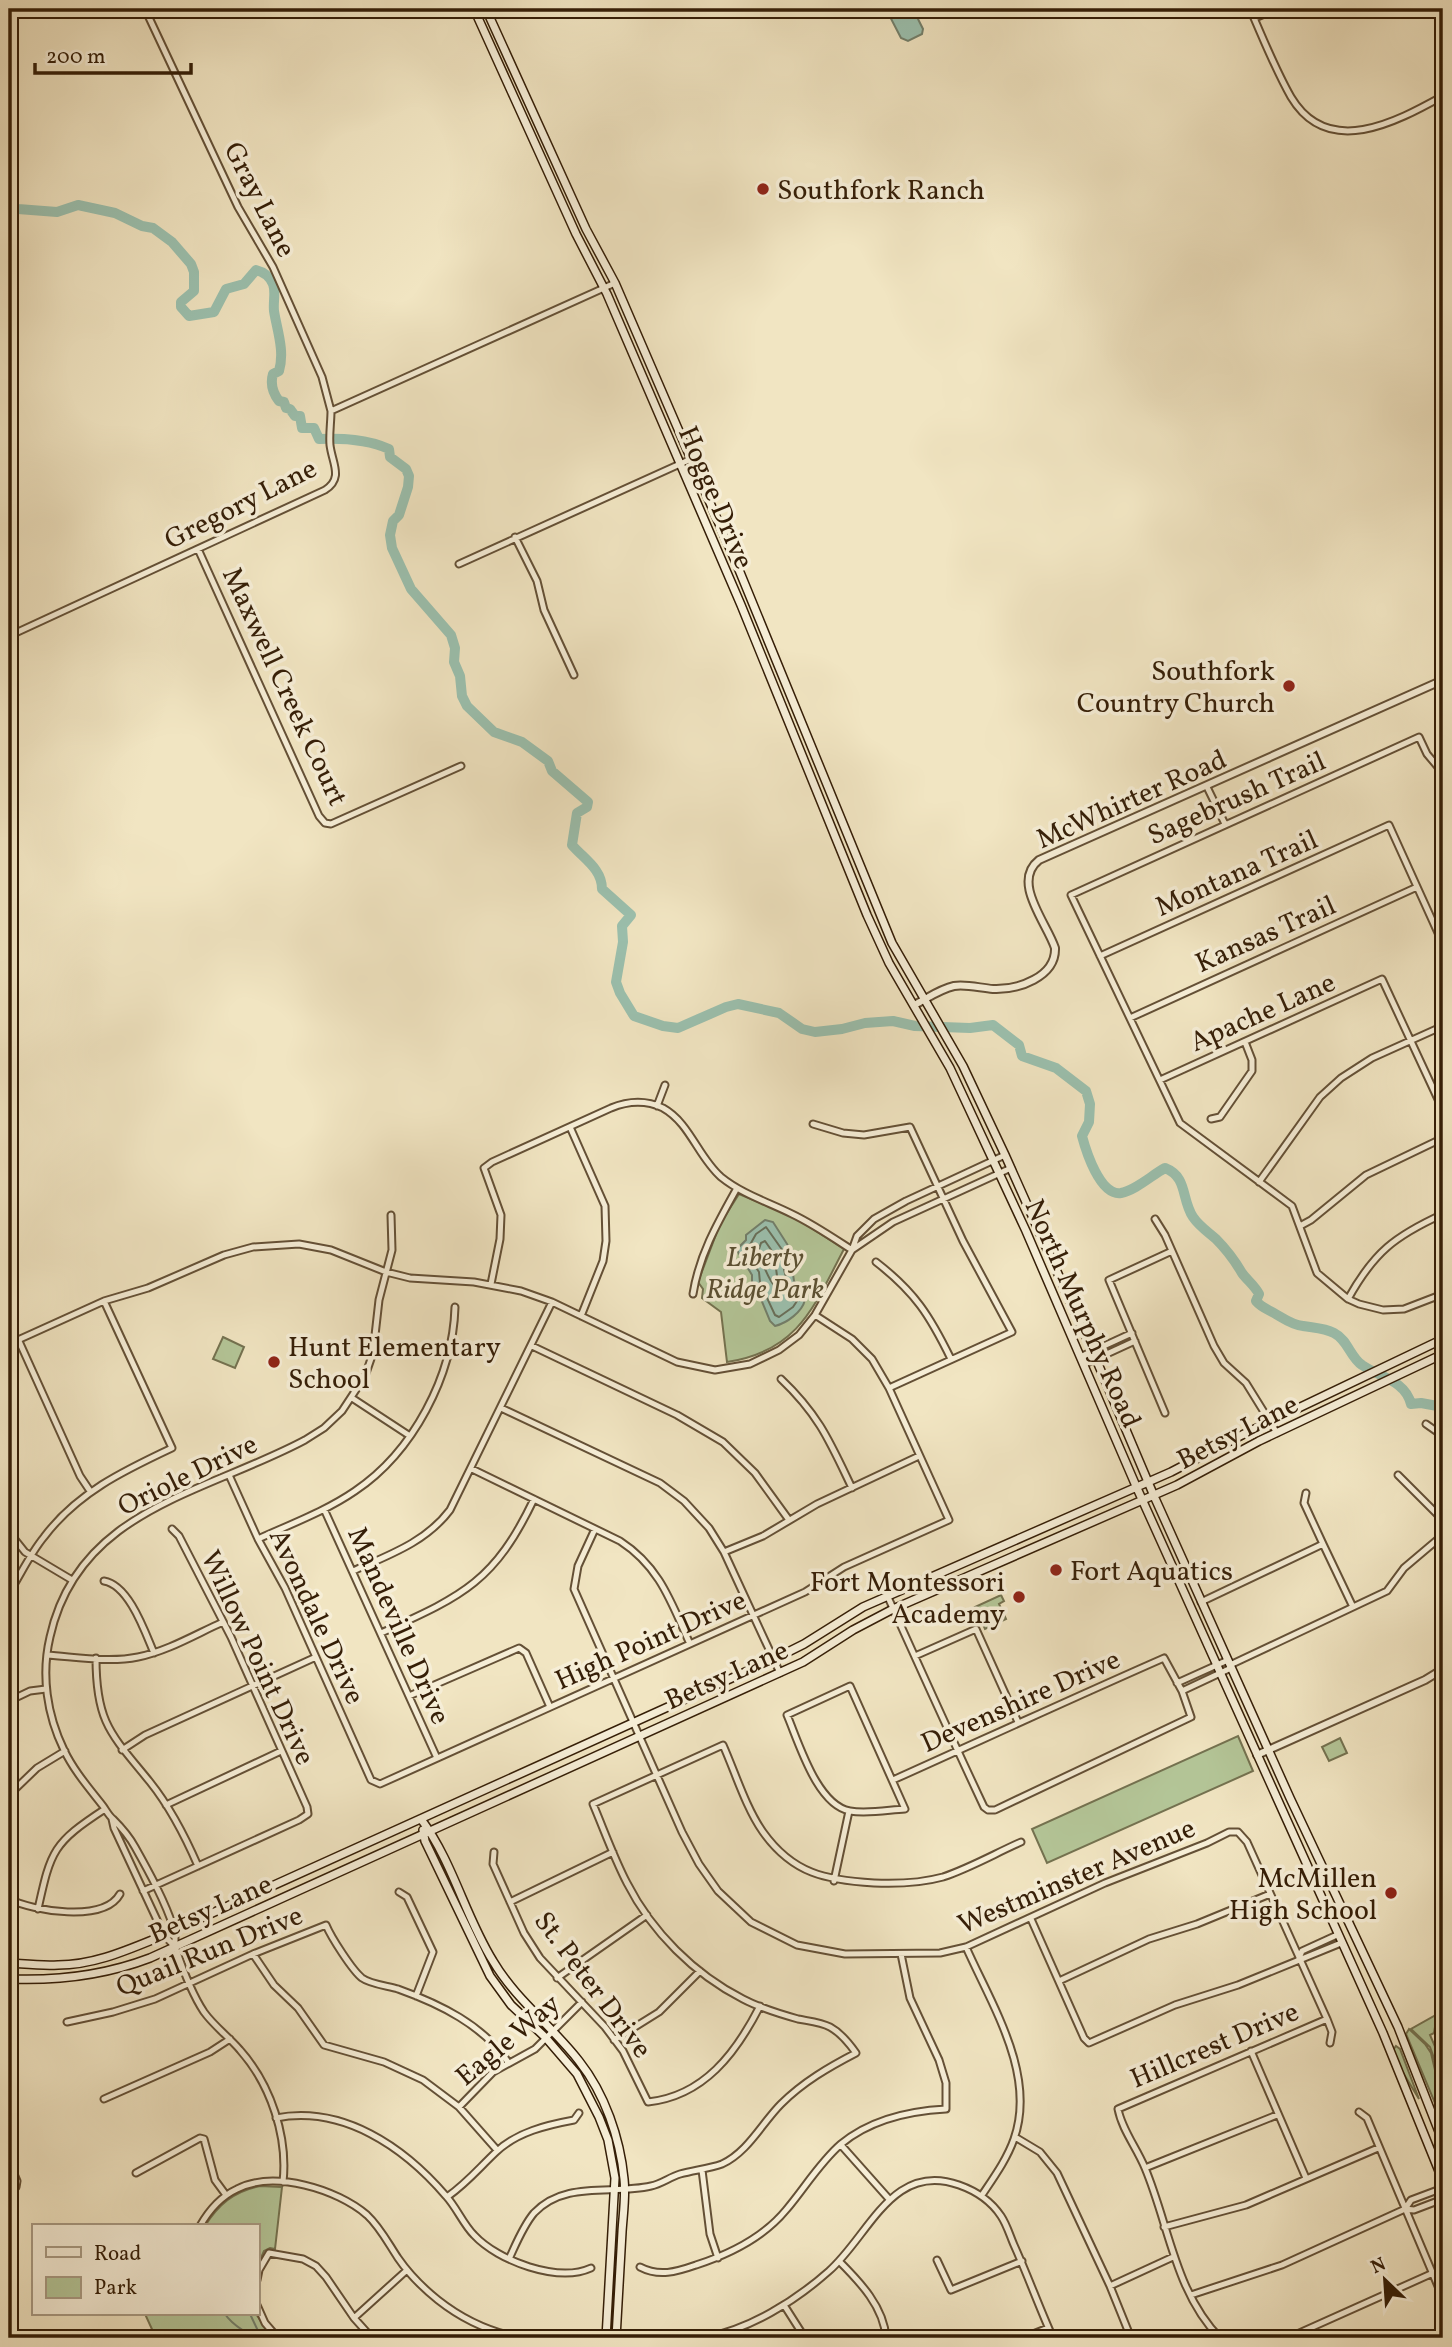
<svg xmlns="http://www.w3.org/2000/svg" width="1452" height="2347" viewBox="0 0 1452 2347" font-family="Vollkorn,serif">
	<rect width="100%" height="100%" fill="#f1e5c2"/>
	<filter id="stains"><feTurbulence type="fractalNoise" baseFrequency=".00286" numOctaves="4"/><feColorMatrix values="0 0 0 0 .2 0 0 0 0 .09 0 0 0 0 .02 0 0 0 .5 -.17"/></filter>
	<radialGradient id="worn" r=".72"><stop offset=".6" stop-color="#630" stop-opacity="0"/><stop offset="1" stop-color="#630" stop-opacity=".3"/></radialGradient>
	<path fill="#b4c698" stroke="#747250" stroke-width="2" d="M739,1194L794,1217L844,1249C814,1306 799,1351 727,1362L721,1312L702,1298L703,1289L698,1282L720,1224Z
		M223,1337L244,1347L235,1368L213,1359Z
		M1001,1595L1004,1601L999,1604L1006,1619L985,1629L975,1607Z
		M1238,1736L1253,1771L1047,1863L1032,1829Z
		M1340,1738L1347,1753L1329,1761L1322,1747Z
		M1443,2011V2023L1435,2027L1434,2033L1430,2035L1443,2065V2083L1430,2047L1411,2029Z
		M1409,2029L1425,2044L1431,2053L1435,2070L1443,2089V2132L1435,2103L1406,2034Z
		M1396,2046L1400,2049L1419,2099L1402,2071L1393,2050Z
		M260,2186L282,2187L275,2249L270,2248L264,2251L257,2267V2226H205C218,2205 234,2191 260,2186Z
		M145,2314H256L269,2333L258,2338H156Z"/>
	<path fill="#9bc0ae" stroke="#727f6b" stroke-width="2" d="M886,9H913L923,29L922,34L908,41L901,38Z
		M765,1220L773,1222L789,1247L794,1281L805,1300C802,1312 787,1323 775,1326L770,1321L758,1292L752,1285V1275L738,1252V1248L746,1240V1235Z"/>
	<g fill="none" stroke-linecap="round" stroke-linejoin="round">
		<path stroke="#686f5a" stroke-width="2" d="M766,1227L783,1251V1265L787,1282L797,1301L793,1307L779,1317L775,1315L760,1283L759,1272L746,1252L756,1234Z
			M765,1241L774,1254L778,1283L775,1286C769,1282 762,1261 758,1252L761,1243Z"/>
		<path stroke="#727f6b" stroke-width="2" d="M225,2314C232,2325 242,2329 252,2337L259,2333L250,2314"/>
		<path stroke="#9bc0ae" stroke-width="10" d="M9,205L18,209L57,212L78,205L115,213L142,226L153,228L172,242L191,264L194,272V291L181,302V307L189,316L214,312L226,289L244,284L256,270C264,272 270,277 273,284C276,291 273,302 274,311C277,330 285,351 279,371L273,374C270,384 273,393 279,401L284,402L286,408L290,409L295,416H300L302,428H314L319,439C343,438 367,439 389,449L390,457L406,469L409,476L408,487L399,515L393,521L390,535L392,548L411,589L451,635L455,648L454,662L460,676L462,696L467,706L494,732L522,742L548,761L552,771L588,802L587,807L577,813L572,845C584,859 602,869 602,889L631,915L622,926L623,942L616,982L620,993L634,1016L663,1026L678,1028L726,1007L738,1004L779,1013L802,1029L815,1032L842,1029L865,1023L893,1021L915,1026L970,1028L993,1025L1019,1045L1022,1056L1056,1068L1086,1091L1090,1104L1089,1122L1082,1136C1086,1151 1100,1196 1121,1193C1136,1190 1152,1175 1165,1168C1188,1177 1181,1199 1193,1217C1199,1226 1208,1232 1216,1239C1226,1249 1235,1261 1242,1273C1247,1280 1255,1286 1259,1294L1256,1301C1261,1307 1267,1309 1274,1313C1283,1318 1292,1325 1303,1326C1314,1328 1324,1328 1334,1333C1348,1340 1350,1357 1362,1365C1379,1377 1405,1380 1411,1404L1421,1403L1443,1407"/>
		<defs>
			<path id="minor" d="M145,9L238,207L273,267L322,377L331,411
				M1250,9C1263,38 1275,69 1291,97C1328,159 1396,122 1443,96
				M1255,18L1276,9
				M515,537L537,581L544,610L574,675
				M198,549L319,816L325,823L331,824L461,766
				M459,564L691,459
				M9,636L325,490C344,478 332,463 330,445C329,434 331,422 331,411L615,283
				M1443,773L1427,754L1419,737L1071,895L1180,1123L1292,1206L1317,1273L1348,1299L1359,1304L1383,1310L1404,1309L1443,1294
				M1207,787L1225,824
				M1100,956L1389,825L1443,944
				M1130,1018L1417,887
				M1160,1080L1382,979L1443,1110
				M657,1106L665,1085
				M1211,1119L1220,1117L1252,1071V1060L1245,1042
				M813,1124L843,1133L864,1135L910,1127L963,1241L1012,1332L889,1388
				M570,1127L605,1206L606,1241L603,1261L581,1316
				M1259,1182L1320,1097L1341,1078L1372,1058L1443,1026
				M1155,1219L1165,1235L1214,1346L1224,1363L1246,1383L1277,1433
				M1300,1226L1311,1220L1366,1175L1443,1138
				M852,1250L893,1222L1011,1168
				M876,1262C915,1292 930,1316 951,1359
				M491,1284L500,1239L501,1215L484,1168L492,1162L611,1108C628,1101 646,1100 663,1108C690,1123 698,1157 721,1177C742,1194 768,1202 792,1214C813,1224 832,1237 852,1250
				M693,1294C699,1255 718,1222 737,1188
				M1348,1299C1374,1252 1395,1236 1443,1214
				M18,1339L80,1476L90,1491
				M9,1344L104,1301L148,1288L224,1255L253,1247L299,1244L331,1250L386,1272L410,1278L474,1282L521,1291L552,1302L677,1362L715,1370L750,1364L779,1350L799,1335L815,1315L852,1250L857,1236L874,1219L906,1201L1005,1155
				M532,1346L677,1415L723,1442L755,1473L789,1520
				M1082,1356L1132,1333
				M1085,1364L1135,1341
				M781,1379C819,1415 830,1442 852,1488
				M352,1398L410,1436
				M501,1408L660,1483L684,1501L709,1528L724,1552L780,1673
				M1165,1413L1109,1280L1172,1251
				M1426,1424L1443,1436
				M472,1469L620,1541C660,1567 671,1602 690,1644
				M229,1475L258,1539L285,1588L371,1780L380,1784L805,1592L844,1567L949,1520L889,1388L872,1359L852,1339L815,1315
				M1398,1475L1443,1520
				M1306,1493L1304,1503L1323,1544
				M324,1509L437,1758
				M595,1529L578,1566L574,1589L682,1832L699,1864L718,1891L751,1922L797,1945L845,1954L940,1953L966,1947L1105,1883L1207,1843L1229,1832H1238L1247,1842L1327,2019L1332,2032L1330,2043
				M9,1532L25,1552L72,1580
				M258,1539C291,1524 326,1511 355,1491C413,1452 453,1376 455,1307
				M724,1552L763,1536L817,1504L919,1456
				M353,1571C389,1555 426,1542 450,1510L552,1302
				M104,1581C129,1585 145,1632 154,1653
				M9,1593C21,1574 30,1554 44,1537C77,1493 123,1471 172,1448L104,1301
				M887,1595C919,1666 951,1737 984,1807L988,1810H995L1191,1717L1182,1691L1164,1658C1073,1698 984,1739 893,1780
				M1201,1602L1323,1544L1353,1607
				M381,1633C462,1596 494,1583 534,1499
				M47,1655C76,1657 109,1663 138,1657C168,1651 196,1634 223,1622
				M915,1656L976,1629L1018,1722
				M96,1658C96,1723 111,1734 150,1782C170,1807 185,1836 198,1866
				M1230,1665L1387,1591L1404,1568L1443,1535
				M1177,1683L1228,1660
				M850,1686L905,1809C888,1810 867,1814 850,1811C817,1805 799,1743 787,1715Z
				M1182,1691L1231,1668
				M409,1696L519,1648L526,1653L550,1707
				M9,1701L30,1691L46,1689
				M122,1750L145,1735L316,1657
				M9,1795L37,1768L65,1751
				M166,1805L281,1751
				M112,1819L114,1828L164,1935L175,1947
				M494,1852L493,1864L524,1933L540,1958L605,2027L623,2051L648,2102C704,2096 736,2053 760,2006
				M834,1881L849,1811
				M143,1891L299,1820L308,1814L307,1807L231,1637L179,1536L172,1529
				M399,1892L407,1897L433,1952L416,1996
				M9,1899C33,1911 104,1923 120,1894
				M510,1902L613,1852
				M38,1909C51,1850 53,1843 105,1809
				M1031,1919L1084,2038L1089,2043L1175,2005L1238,1985L1341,1943
				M966,1947C991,2004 1037,2074 1014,2139C1007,2159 994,2177 982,2195
				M253,1954L274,1985L298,2008L324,2045L384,2062L423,2080L459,2107L497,2150
				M1299,1958L1302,1951L1337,1935
				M557,1978L647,1915
				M1059,1981L1149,1939L1197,1924L1270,1894
				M67,2022L113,2012L155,1999L253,1954L326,1925C331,1937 352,1970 362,1978C370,1984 388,1986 398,1989C440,2004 483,2025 508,2062
				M614,2040L659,2012L700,1971
				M1251,2051L1306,2178
				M104,2099L210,2052L230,2039
				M459,2107L493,2072L535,2049L582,2002
				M1359,2112L1367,2118L1443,2298
				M276,2118C343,2105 404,2147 446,2196C457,2208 463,2224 474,2235C498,2261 558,2283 591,2268
				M1015,2137L1040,2152L1057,2173L1110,2286L1131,2338
				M841,2145L889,2199
				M9,2162L17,2181L16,2187L9,2192
				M1145,2168L1277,2115
				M702,2170L710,2234L718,2258
				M136,2173L200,2138L204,2139L215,2180L226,2195
				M283,2182C288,2137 271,2085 240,2050C229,2037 214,2026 204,2012C192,1994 183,1970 176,1949C174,1943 176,1935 174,1929C165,1901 149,1872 135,1847C129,1836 122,1828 113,1819C109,1816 106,1810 103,1806C89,1788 74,1771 64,1750C47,1715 41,1675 50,1637C78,1509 206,1493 305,1440L324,1428L342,1411L365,1376L373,1353L379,1300L392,1250L391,1215
				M447,2197C467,2183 479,2168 496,2152C517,2132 547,2125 574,2120L579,2113
				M1405,2209L1411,2200L1443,2188
				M200,2226C209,2210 220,2197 237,2189C274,2170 337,2189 367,2215C380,2227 388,2243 398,2258C409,2274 423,2288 438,2300C462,2319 490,2332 520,2338
				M1164,2227L1246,2205L1378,2148
				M509,2259C516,2244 523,2226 534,2213C565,2180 612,2195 651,2186C661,2184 670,2177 680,2174C694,2170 708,2169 722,2164C748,2152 762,2123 781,2104C803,2082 829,2067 856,2053C849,2043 841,2033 830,2027C821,2022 808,2021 798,2019C780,2014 760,2008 743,1999C694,1974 652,1932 627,1883C614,1858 604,1830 593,1804L723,1745C735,1772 746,1808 763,1832C793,1874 826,1880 874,1883C897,1884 921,1883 943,1877C970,1868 996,1853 1021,1842
				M937,2260L951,2290L1022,2261
				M839,2261C860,2282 884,2307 886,2338
				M640,2267C659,2277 676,2272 696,2265C730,2254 763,2238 786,2210C804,2189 820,2162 841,2144C870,2120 908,2111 946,2109V2083L939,2060L910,1998L901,1954
				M257,2280L259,2270L269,2253L303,2259L316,2266L326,2277L354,2318L372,2338
				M1110,2286L1173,2257
				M1191,2295L1282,2265L1405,2209L1414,2210L1443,2199
				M257,2305L265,2323L278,2338
				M784,2305L805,2338
				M354,2318L407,2270
				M704,2338C750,2329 794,2302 829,2271C869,2236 892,2161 959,2185C976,2191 991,2201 1001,2216C1007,2225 1010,2236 1014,2245C1028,2276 1039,2307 1053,2338
				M1023,2338L1048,2328
				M1220,2338C1175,2292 1169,2225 1145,2168C1137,2148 1122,2130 1118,2109L1327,2019
				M1288,2338L1433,2273"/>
			<path id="tertiary" d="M914,1005C926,999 940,989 954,986C966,984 980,988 993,989C1018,990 1056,977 1055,948C1047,923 1011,882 1039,860L1443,680
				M1257,1755L1425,1680L1443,1669"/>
			<path id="secondary" d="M474,9L576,234L607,294L741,605L867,915L889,963L950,1068L1026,1231L1136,1486L1383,2033L1443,2181
				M486,9L586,229L615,283L691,459L737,565L892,943L963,1066L1005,1155L1096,1359L1154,1496L1290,1798L1398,2027L1443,2142
				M421,1819C453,1862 465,1916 493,1961C516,2000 552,2026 579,2061C605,2094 620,2138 624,2179C626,2196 623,2215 622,2232C620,2267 618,2303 616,2338
				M423,1830L425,1841L490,1976L511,2005L546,2038L577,2074L599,2117L608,2140L615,2178L606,2338
				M9,1963C25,1964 41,1966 58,1965C93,1965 125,1951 157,1938L774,1659L804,1644L863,1607L1171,1472L1242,1435L1443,1339
				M9,1979C58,1981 103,1976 150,1958L803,1662L853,1630L893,1609L1177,1485L1259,1441L1443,1354"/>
		</defs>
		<use href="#minor" stroke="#645036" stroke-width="9"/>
		<use href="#tertiary" stroke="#645036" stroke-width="10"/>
		<use href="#secondary" stroke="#351e07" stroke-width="10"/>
		<use href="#minor" stroke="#f6eed7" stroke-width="5"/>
		<use href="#tertiary" stroke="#f6eed7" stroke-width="6"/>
		<use href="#secondary" stroke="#f6eed7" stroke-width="7"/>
	</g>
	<g fill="#8f2418" stroke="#f6eed7" stroke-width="2.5">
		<circle cx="763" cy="189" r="7"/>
		<circle cx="1289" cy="686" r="7"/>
		<circle cx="274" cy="1362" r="7"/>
		<circle cx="1056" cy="1570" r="7"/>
		<circle cx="1019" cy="1597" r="7"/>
		<circle cx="1391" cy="1893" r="7"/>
	</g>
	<g text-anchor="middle" stroke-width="7" stroke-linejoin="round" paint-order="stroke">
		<g font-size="28" fill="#351e07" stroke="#f6eed7" text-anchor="start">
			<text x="777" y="199">Southfork Ranch</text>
			<text x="1275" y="680" text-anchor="end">Southfork<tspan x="1275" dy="32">Country Church</tspan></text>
			<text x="288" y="1356">Hunt Elementary<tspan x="288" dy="32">School</tspan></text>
			<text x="1070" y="1580">Fort Aquatics</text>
			<text x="1005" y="1591" text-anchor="end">Fort Montessori<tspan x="1005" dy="32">Academy</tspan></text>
			<text x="1377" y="1887" text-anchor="end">McMillen<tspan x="1377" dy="32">High School</tspan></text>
		</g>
		<g font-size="28" fill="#351e07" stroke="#f6eed7">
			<text transform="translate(261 199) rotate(63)" y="10">Gray Lane</text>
			<text transform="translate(717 497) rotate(67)" y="10">Hogge Drive</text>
			<text transform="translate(240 503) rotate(-27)" y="10">Gregory Lane</text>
			<text transform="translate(286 686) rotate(65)" y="10">Maxwell Creek Court</text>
			<text transform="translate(1236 797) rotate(-24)" y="10">Sagebrush Trail</text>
			<text transform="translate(1131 798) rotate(-24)" y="10">McWhirter Road</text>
			<text transform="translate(1236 872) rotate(-24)" y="10">Montana Trail</text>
			<text transform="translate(1265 933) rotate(-24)" y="10">Kansas Trail</text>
			<text transform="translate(1262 1011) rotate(-24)" y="10">Apache Lane</text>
			<text transform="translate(1084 1313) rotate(66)" y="10">North Murphy Road</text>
			<text transform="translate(1237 1431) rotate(-27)" y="10">Betsy Lane</text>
			<text transform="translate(187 1474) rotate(-26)" y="10">Oriole Drive</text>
			<text transform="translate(318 1616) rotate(65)" y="10">Avondale Drive</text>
			<text transform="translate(400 1625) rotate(66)" y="10">Mandeville Drive</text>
			<text transform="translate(650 1639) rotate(-24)" y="10">High Point Drive</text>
			<text transform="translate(259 1657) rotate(65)" y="10">Willow Point Drive</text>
			<text transform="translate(726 1674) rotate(-24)" y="10">Betsy Lane</text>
			<text transform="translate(1020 1700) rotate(-24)" y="10">Devenshire Drive</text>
			<text transform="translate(1076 1875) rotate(-23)" y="10">Westminster Avenue</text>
			<text transform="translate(210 1908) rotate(-24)" y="10">Betsy Lane</text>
			<text transform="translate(209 1950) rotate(-22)" y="10">Quail Run Drive</text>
			<text transform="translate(594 1984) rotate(53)" y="10">St. Peter Drive</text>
			<text transform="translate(507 2039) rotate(-40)" y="10">Eagle Way</text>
			<text transform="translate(1214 2044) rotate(-23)" y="10">Hillcrest Drive</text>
		</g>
		<g font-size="28" font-style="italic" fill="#5b5032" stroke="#f6eed7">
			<text x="765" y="1266">Liberty<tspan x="765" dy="32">Ridge Park</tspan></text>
		</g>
	</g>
	<rect width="1452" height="2347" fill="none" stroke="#f1e5c2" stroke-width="35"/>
	<rect x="10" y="10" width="1431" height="2326" fill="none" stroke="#351e07" stroke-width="3.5"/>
	<rect x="18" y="18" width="1417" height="2312" fill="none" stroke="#351e07" stroke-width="2"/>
	<rect x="32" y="2224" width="228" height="91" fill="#f6eed7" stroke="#a99b84" stroke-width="2"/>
	<rect x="46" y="2247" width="35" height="10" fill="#f6eed7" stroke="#a99b84" stroke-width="2"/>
	<text x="94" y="2260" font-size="21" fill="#351e07">Road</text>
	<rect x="46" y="2277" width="35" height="21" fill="#b4c698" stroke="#a99b84" stroke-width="2"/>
	<text x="94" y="2294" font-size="21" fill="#351e07">Park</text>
	<g transform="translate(1385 2280) rotate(335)" stroke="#f6eed7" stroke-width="5" paint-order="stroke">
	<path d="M0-5L12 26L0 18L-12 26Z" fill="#351e07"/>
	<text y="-10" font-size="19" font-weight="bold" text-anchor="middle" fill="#351e07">N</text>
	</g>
	<path d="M35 63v10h156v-10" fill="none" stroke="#351e07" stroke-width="3.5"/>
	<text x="46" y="63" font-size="21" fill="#351e07" stroke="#f6eed7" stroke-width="5" paint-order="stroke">200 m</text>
	<rect width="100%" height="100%" filter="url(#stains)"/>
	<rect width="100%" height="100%" fill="url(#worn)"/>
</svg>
